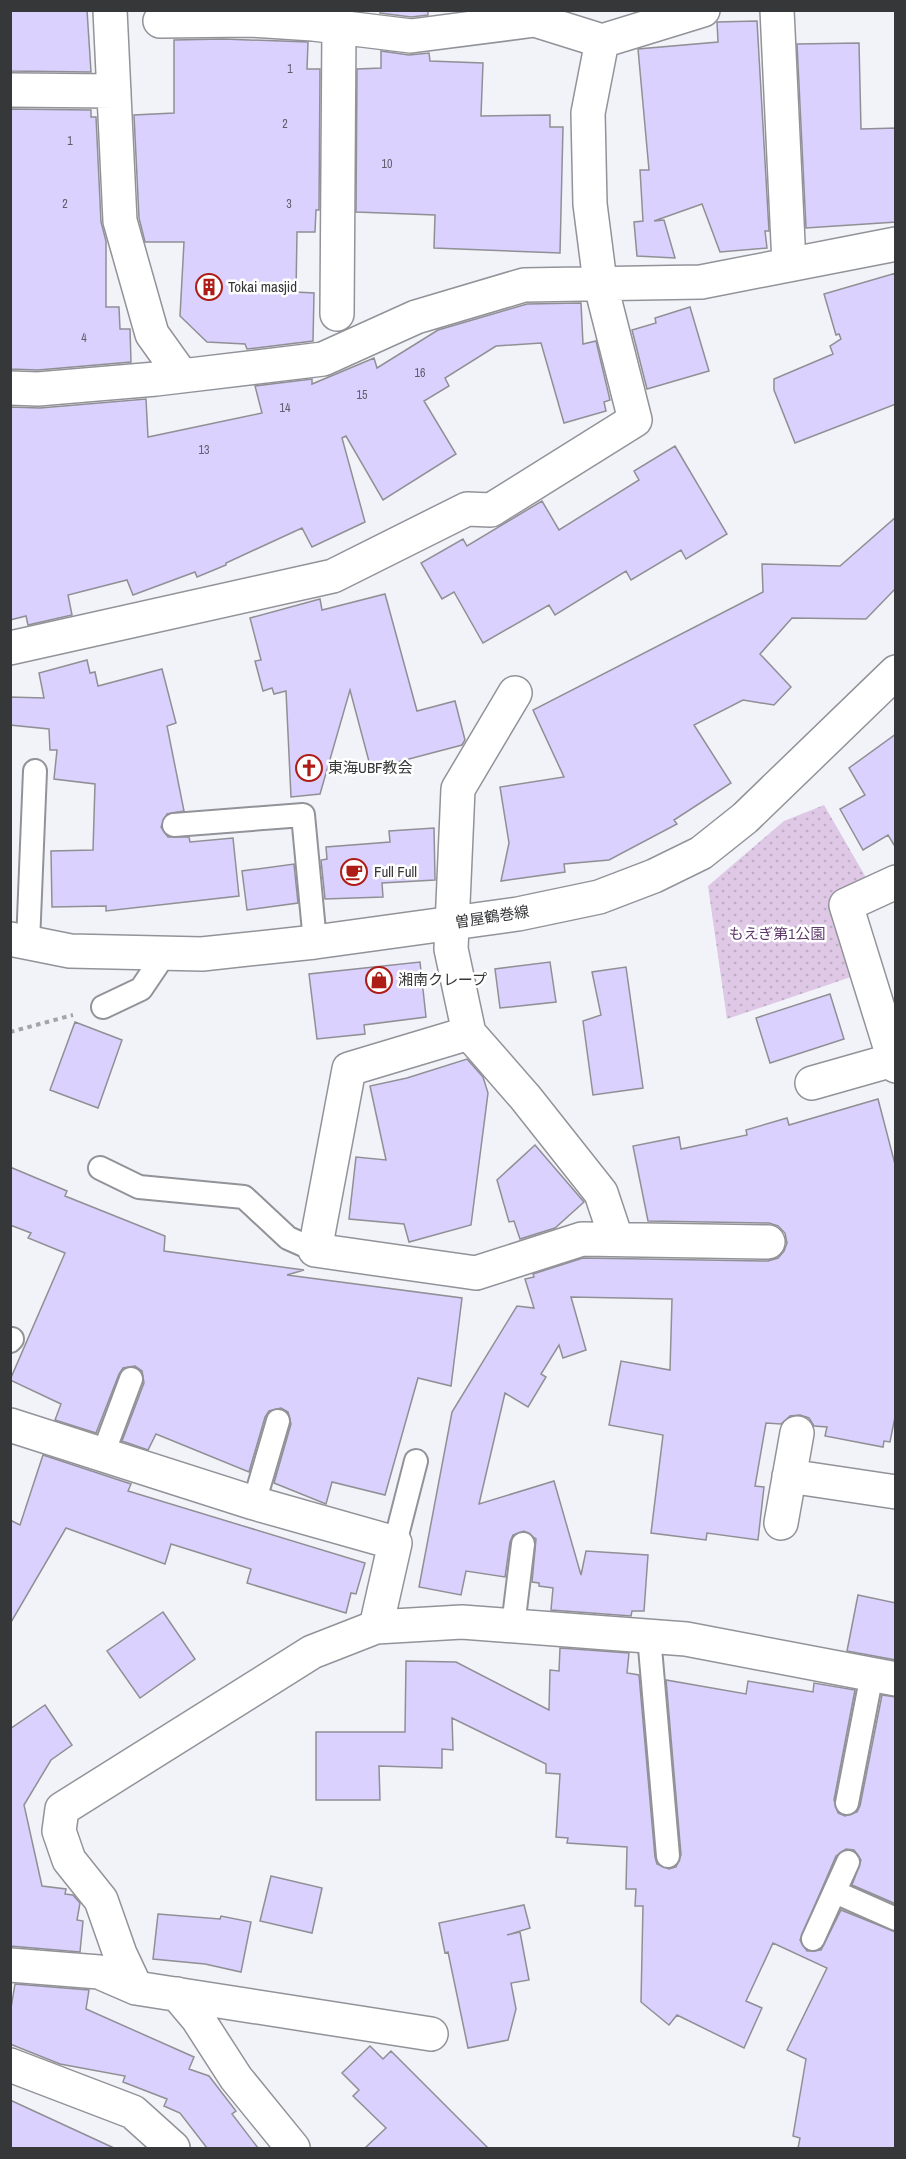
<svg xmlns="http://www.w3.org/2000/svg" width="906" height="2159" viewBox="0 0 906 2159" font-family="'Archivo Narrow','Noto Sans JP',sans-serif">
	<defs>
		<pattern id="park-dots" width="8" height="8" patternUnits="userSpaceOnUse" patternTransform="scale(1.5)"><rect width="8" height="8" fill="#dec8e5"/><path d="M2 2h.1M6 6h.1" fill="none" stroke="#bfacc5" stroke-width="1.8" stroke-linecap="round"/></pattern>
	</defs>
	<rect width="100%" height="100%" fill="#f1f3f9"/>
	<path fill="url(#park-dots)" d="M824,805L868,881L831,899L851,977L727,1019L708,886L784,821Z"/>
	<path fill="#dad1ff" stroke="#908f94" stroke-width="1.5" d="M10,10H87L91,72L10,71Z
		M380,10H428V15L411,17L380,13Z
		M757,21L769,231H765L767,248L720,252L702,204L654,221L664,220L675,258L637,256L634,222L643,221L640,170H649L638,49L718,42L717,22Z
		M223,39L308,42L307,69H320L319,210H316L315,232H297L296,292L314,293L313,341L247,349L245,344L207,342L180,316L184,242H145L139,218L134,115L174,113V40Z
		M859,43L861,129L896,128V222L806,228L797,44Z
		M381,51L409,55L429,53L430,61L483,63L481,116L550,115V127H563L560,253L434,248L435,215L356,212L357,69L381,68Z
		M10,109L91,110V117H96L101,222L106,241V307H119L120,329H130L131,362L38,370L10,369Z
		M896,273V404L795,443L774,390V379L833,354L830,346L841,339L839,334L836,335L824,294Z
		M581,303L583,344L596,341L610,400L604,402L606,411L564,423L541,343L496,346L445,378L449,386L424,401L456,454L383,500L346,436L342,438L365,522L312,547L302,528L226,563V565L197,577L195,572L133,595L127,580L68,595L72,615L28,625L26,616L10,620V407L40,408L146,399L148,437L262,413L255,386L312,379V384L374,358L377,368L438,330L527,304Z
		M690,307L709,371L647,389L632,330L656,323L655,318Z
		M675,446L727,534L686,559L681,550L631,580L626,571L555,615L549,605L483,643L454,592L442,599L421,563L463,539L467,546L542,501L559,530L639,480L634,471Z
		M896,517V588L866,619L792,618L760,654L791,687L774,705L743,700L694,725L731,783L674,820L677,824L609,860L564,864L565,872L501,881L509,843L500,787L564,777L533,710L763,592L762,564L840,566Z
		M385,594L417,711L455,701L465,740L462,745L371,769L350,690L320,794L291,797L286,691L274,694L272,688L263,691L255,661L261,660L250,618L320,599L322,610Z
		M87,660L90,673L95,672L98,686L162,669L176,723L167,726L184,811L167,814L161,827L168,837H189L190,842L233,838L239,896L106,911V906L52,907L51,851L93,850L95,784L54,779L57,750H50L49,729L10,725V697L44,698L39,673Z
		M896,734V848L888,835L863,850L840,809L865,795L849,768Z
		M434,828L435,880L382,883L383,897L325,899L321,860L327,859L326,847L390,842L389,831Z
		M294,864L298,903L247,910L242,871Z
		M420,962L426,1017L364,1025L365,1034L317,1039L309,974Z
		M550,962L556,1002L500,1008L495,969Z
		M626,967L643,1088L593,1095L583,1021L601,1015L592,972Z
		M830,994L844,1039L770,1063L756,1018Z
		M75,1022L122,1040L98,1108L50,1090Z
		M467,1059L483,1077L488,1093L471,1225L409,1242L404,1224L349,1219L356,1157L386,1160L370,1086L407,1078Z
		M878,1099L896,1168V1412L890,1442L884,1441L883,1447L825,1436L827,1427L814,1426L809,1418L800,1415L790,1416L781,1424L766,1423L755,1486L764,1487L758,1540L707,1533L706,1540L651,1533L663,1435L609,1425L621,1361L670,1370L672,1299L571,1297L586,1350L563,1358L559,1345L541,1374L546,1377L528,1407L505,1393L479,1504L554,1481L581,1575L586,1551L648,1555L644,1611H632L631,1616L551,1610L553,1588L539,1586V1583L532,1582L536,1539L524,1531L513,1535L510,1542L505,1577L466,1571L461,1595L419,1587L452,1412L517,1306L534,1308L525,1279L534,1277L533,1274L583,1258L768,1261L778,1258L784,1251L787,1243L785,1233L778,1226L769,1223L648,1221L633,1146L679,1137L681,1149L747,1135L746,1130L787,1118L789,1125Z
		M535,1145L584,1202L555,1228L520,1239L514,1221L509,1222L497,1180Z
		M10,1167L67,1191L65,1196L165,1236L164,1251L304,1270L287,1275L462,1298L451,1386L418,1378L385,1495L332,1482L326,1504L274,1483L291,1424L288,1412L281,1408L269,1411L265,1417L249,1472L156,1434L148,1450L122,1441L144,1383L142,1371L135,1366L123,1368L119,1374L96,1433L55,1420L61,1404L10,1380L65,1253L28,1238L31,1233L10,1225Z
		M43,1455L131,1484L128,1491L365,1563L356,1594L351,1593L346,1613L247,1583L251,1569L171,1544L165,1564L66,1528L10,1624V1520L20,1525Z
		M858,1595L896,1603V1660L847,1651Z
		M163,1612L195,1659L140,1698L107,1651Z
		M560,1648L629,1653L627,1673L639,1675L655,1857L657,1864L669,1869L676,1867L681,1855L666,1680L746,1694L748,1681L813,1692L814,1683L855,1690L834,1800L838,1813L845,1816L857,1812L860,1806L882,1695L896,1697V1904L852,1885L861,1860L854,1850L846,1849L836,1856L800,1940L807,1951L821,1950L841,1910L896,1932V2148H798L800,2138L793,2136L806,2059L787,2050L827,1968L773,1943L746,2001L762,2008L744,2048L677,2015L669,2025L641,2002L643,1906H635L636,1889H626L627,1847L567,1843L568,1838L556,1837L560,1774L546,1773V1764L452,1718L453,1750L442,1749V1768L379,1766L380,1800H316V1732H405L406,1661L456,1662L549,1710L550,1670L559,1671Z
		M45,1705L72,1745L51,1760L24,1805L42,1886L66,1889L65,1894L73,1895L80,1903L77,1920L83,1921L80,1952L10,1946V1729Z
		M271,1876L322,1888L312,1933L260,1921Z
		M524,1905L530,1928L507,1935L520,1932L529,1980L511,1983L516,2009L508,2040L468,2048L448,1952L445,1953L439,1923Z
		M158,1914L220,1919L221,1916L251,1922L241,1972L205,1964L153,1959Z
		M15,1984L89,1990L86,2009L194,2057L189,2069L209,2076L236,2111L232,2114L258,2148H207L180,2113L164,2106L167,2099L123,2082L125,2076L60,2064L10,2044V2014Z
		M370,2046L383,2059L391,2051L488,2148H365L386,2128L353,2096L359,2090L342,2073Z
		M10,2100L114,2148H10Z"/>
	<g fill="none" stroke-linecap="round" stroke-linejoin="round">
		<defs>
			<path id="lane" d="M174,825L303,815L315,942
				M28,943L35,771
				M103,1007L141,989L164,955
				M100,1168L139,1187L244,1197L288,1238L315,1250
				M10,1341L12,1339
				M103,1454L131,1379
				M254,1503L278,1421
				M395,1543L416,1461
				M513,1626L523,1544
				M649,1636L668,1856
				M847,1803L872,1674
				M835,1892L896,1919
				M813,1939L848,1862"/>
			<path id="street" d="M110,10L120,221L152,334L182,376
				M247,10L250,20L313,24L411,36L535,20L602,41L703,10
				M777,10L789,264
				M160,21L250,20
				M10,90L114,91
				M337,314L339,27
				M10,388L38,389L156,379L323,359L416,317L524,285L701,282L896,244
				M10,648L333,576L467,509L491,510L635,420L600,282L590,204L588,113L602,41
				M515,693L458,789L451,949L469,1033L525,1097L601,1193L616,1238
				M896,882L846,905L896,1066
				M469,1033L349,1069L315,1250L476,1273L582,1239L768,1242
				M812,1083L893,1060
				M10,1425L254,1503L395,1543L376,1627
				M789,1476L896,1492
				M781,1523L797,1433
				M10,1965L99,1972L136,1988L431,2034
				M136,1988L120,1954L101,1900L69,1860L59,1831L62,1809L312,1652L376,1627L462,1622L686,1639L896,1679
				M177,1994L198,2019L236,2078L293,2148
				M10,2065L133,2112L173,2148"/>
			<path id="secondary" d="M10,939L70,951L202,954L315,942L518,914L599,897L654,876L701,853L745,818L896,672"/>
		</defs>
		<use href="#lane" stroke="#929399" stroke-width="26"/>
		<use href="#street" stroke="#929399" stroke-width="36"/>
		<use href="#secondary" stroke="#929399" stroke-width="36"/>
		<path stroke="#a3a5a9" stroke-width="4" stroke-dasharray="4.5 4.5" stroke-linecap="butt" d="M10,1032L73,1015"/>
		<use href="#lane" stroke="#fff" stroke-width="22"/>
		<use href="#street" stroke="#fff" stroke-width="33"/>
		<use href="#secondary" stroke="#fff" stroke-width="33"/>
	</g>
	<defs>
		<symbol id="building-ring" viewBox="-11 -11 22 22"><circle r="9.5" fill="#fff" stroke="#ad1c15" stroke-width="1.5"/><path d="M-4-6H4V6H1V3H-1V6H-4ZM-2.5-4.3h1.7v1.8h-1.7ZM.8-4.3h1.7v1.8H.8ZM-2.5-1h1.7V.8h-1.7ZM.8-1h1.7V.8H.8Z" fill="#ad1c15"/></symbol>
		<symbol id="church-ring" viewBox="-11 -11 22 22"><circle r="9.5" fill="#fff" stroke="#ad1c15" stroke-width="1.5"/><path d="M-1.2-6h2.4v3.5h3.3v2.4h-3.3V6h-2.4V-.1h-3.3v-2.4h3.3Z" fill="#ad1c15"/></symbol>
		<symbol id="cafe-ring" viewBox="-11 -11 22 22"><circle r="9.5" fill="#fff" stroke="#ad1c15" stroke-width="1.5"/><path d="M-5.5-4.5H6V0H3Q3 3.5 0 3.5H-2.5Q-5.5 3.5-5.5 0ZM3-3.2v2h1.7v-2ZM-6 4.5H4V6H-6Z" fill="#ad1c15"/></symbol>
		<symbol id="shop-ring" viewBox="-11 -11 22 22"><circle r="9.5" fill="#fff" stroke="#ad1c15" stroke-width="1.5"/><path d="M-5-2.5h2.3a2.7 3.5 0 0 1 5.4 0H5L5.5 6h-11ZM-1.5-2.5h3a1.5 2.3 0 0 0-3 0Z" fill="#ad1c15"/></symbol>
	</defs>
	<g fill-rule="evenodd">
		<use href="#building-ring" x="194" y="272" width="30" height="30"/>
		<use href="#church-ring" x="294" y="753" width="30" height="30"/>
		<use href="#cafe-ring" x="339" y="857" width="30" height="30"/>
		<use href="#shop-ring" x="364" y="965" width="30" height="30"/>
	</g>
	<g text-anchor="middle" stroke-width="5" stroke-linejoin="round" paint-order="stroke">
		<g font-size="12" fill="#5f5e6a">
			<text x="290" y="73">1</text>
			<text x="285" y="128">2</text>
			<text x="70" y="145">1</text>
			<text x="387" y="168">10</text>
			<text x="65" y="208">2</text>
			<text x="289" y="208">3</text>
			<text x="84" y="342">4</text>
			<text x="420" y="377">16</text>
			<text x="362" y="399">15</text>
			<text x="285" y="412">14</text>
			<text x="204" y="454">13</text>
		</g>
		<g font-size="15" fill="#363739" stroke="#fff" text-anchor="start">
			<text x="228" y="292">Tokai masjid</text>
			<text x="328" y="773">東海UBF教会</text>
			<text x="374" y="877">Full Full</text>
			<text x="398" y="985">湘南クレープ</text>
		</g>
		<g font-size="15" fill="#363739" stroke="#fff">
			<text transform="translate(492 917) rotate(-9)" y="5">曽屋鶴巻線</text>
		</g>
		<g font-size="15" fill="#5f396c" stroke="#fff">
			<text x="777" y="939">もえぎ第1公園</text>
		</g>
	</g>
	<rect width="906" height="2159" fill="none" stroke="#363739" stroke-width="24"/>
</svg>
